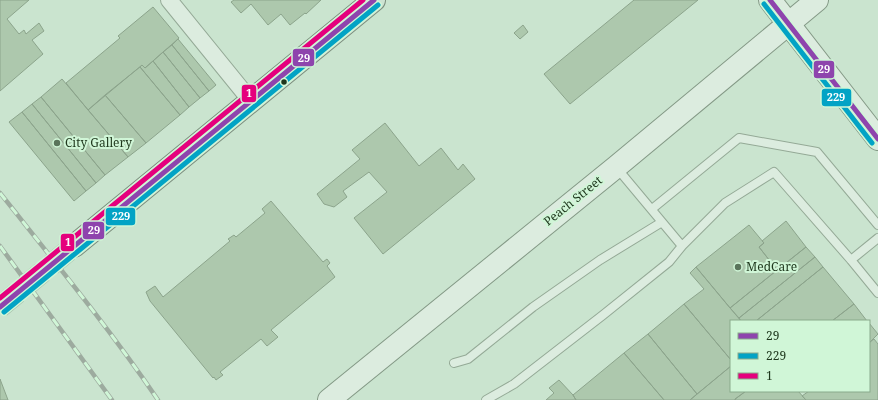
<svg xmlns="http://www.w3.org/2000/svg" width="878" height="400" viewBox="0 0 878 400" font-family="'Noto Serif',serif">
	<rect width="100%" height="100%" fill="#cae4cf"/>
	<path fill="#adc8ad" stroke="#8ca48c" d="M0,0H29L7,19L19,34L24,30L26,34L39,23L44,31L32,40L43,54L0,91Z
		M234,0H321L306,14L305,13L290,25L281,14L268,25L251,4L241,13L231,2Z
		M634,0H698L570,104L544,74Z
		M153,7L179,38L145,68L142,65L88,110L66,83L120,38L118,36Z
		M523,25L528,32L520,39L514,33Z
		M178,39L216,85L209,91L172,45Z
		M172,45L209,91L200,98L163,52Z
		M163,52L200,98L189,107L153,61Z
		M153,61L189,107L180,115L140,67L142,65L145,68Z
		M140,67L180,115L146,143L105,95Z
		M62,79L128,157L105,175L41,97Z
		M105,95L146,143L128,157L88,110Z
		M41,97L105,175L96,183L32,104Z
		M32,104L96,183L86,191L22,112Z
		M22,112L86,191L74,201L9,122Z
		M385,123L419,166L441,148L458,170L463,164L475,179L383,254L354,218L387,192L369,172L343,191L347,197L334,207L324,204L317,194L360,159L352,150Z
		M271,201L323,262L327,259L330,263L327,266L335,277L271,330L278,337L267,346L261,339L220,372L223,375L216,380L214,377L213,378L150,301L146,292L155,286L163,297L230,241L228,239L234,235L236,237L265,213L262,209Z
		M786,221L806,247L777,270L759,247L764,243L762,241Z
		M749,225L764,243L759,247L777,270L730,308L696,267Z
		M806,247L815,257L739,318L730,308Z
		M815,257L823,267L756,321H741L739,318Z
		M696,267L741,321H731V360L684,304L704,289L690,273Z
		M823,267L854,304L832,321H756Z
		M684,304L731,360V366L697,394L648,334Z
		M854,304L867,321H832Z
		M869,323L878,334L869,343Z
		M648,334L697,394L690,400H664L624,353Z
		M874,339L878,344V400H806L802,396L809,391H869V343Z
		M624,353L664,400H576L573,395Z
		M731,366V391H746L734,400H690Z
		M0,379L8,400H0Z
		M559,380L573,395L576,400H546L554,393L549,388Z
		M746,391H798L806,400H736L735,399Z"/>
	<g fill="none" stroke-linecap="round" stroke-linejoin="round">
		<path stroke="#a8c1ab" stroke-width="22" stroke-dasharray="22 11" stroke-linecap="butt" d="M0,307L74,246"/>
		<defs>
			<path id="service" d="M616,167L682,246L725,203L774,172L851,260L878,238
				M652,209L739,138L817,152L878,225
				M851,260L878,293
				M454,363L468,359L533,307L600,260L662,222
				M486,400L514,384L603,315L669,262L682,246"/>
			<path id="minor" d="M169,0L251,101"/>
			<path id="secondary" d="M770,0L878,139
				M329,400L616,167L817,0"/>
			<path id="primary" d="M74,246L374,0"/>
		</defs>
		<use href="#service" stroke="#94a996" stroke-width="10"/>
		<use href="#minor" stroke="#94a996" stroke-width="18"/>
		<use href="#secondary" stroke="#849986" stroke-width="24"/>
		<use href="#primary" stroke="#7b8e7d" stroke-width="24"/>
		<use href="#service" stroke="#dcecdf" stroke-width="8"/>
		<use href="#minor" stroke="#dcecdf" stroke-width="16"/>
		<use href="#secondary" stroke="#dcecdf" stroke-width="22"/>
		<use href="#primary" stroke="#cde3d2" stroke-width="22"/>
		<defs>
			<path id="rail" d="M0,193C54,261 109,328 158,400
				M0,246L112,400"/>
		</defs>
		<use href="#rail" stroke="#9dab9f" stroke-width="4.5"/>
		<use href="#rail" stroke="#d0f6d7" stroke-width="3" stroke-dasharray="9" stroke-linecap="butt"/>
		<defs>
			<path id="bus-1" d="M770,0L878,139
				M0,307L374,0"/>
			<path id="bus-2" d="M764,4L872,143
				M4,312L378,5"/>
			<path id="bus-3" d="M0,298L363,0"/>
		</defs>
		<use href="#bus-1" stroke="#d0f6d7" stroke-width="8"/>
		<use href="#bus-2" stroke="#d0f6d7" stroke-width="8"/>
		<use href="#bus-3" stroke="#d0f6d7" stroke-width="8"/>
		<use href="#bus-1" stroke="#8e44ad" stroke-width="5"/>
		<use href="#bus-2" stroke="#02a3c5" stroke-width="5"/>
		<use href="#bus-3" stroke="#e5007d" stroke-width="5"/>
	</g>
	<circle fill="#1e371c" stroke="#d0f6d7" stroke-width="1.5" cx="284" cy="82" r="3.5"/>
	<g fill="#5a745b" stroke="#d0f6d7" stroke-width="1.5">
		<circle cx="57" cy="143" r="4"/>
		<circle cx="738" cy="267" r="4"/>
	</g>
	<g text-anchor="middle" stroke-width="4" stroke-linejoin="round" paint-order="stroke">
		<g font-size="12" fill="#1e371c" stroke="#d0f6d7" text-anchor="start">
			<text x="65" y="147">City Gallery</text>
			<text x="746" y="271">MedCare</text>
		</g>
		<g font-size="12" fill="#1e371c" stroke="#d0f6d7">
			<text transform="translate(573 201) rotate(-39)" y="4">Peach Street</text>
		</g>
	</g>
	<g stroke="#d0f6d7" stroke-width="1.5">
		<rect x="292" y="48" width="23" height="19" rx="4" fill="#8e44ad"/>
		<rect x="813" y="60" width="22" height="19" rx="4" fill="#8e44ad"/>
		<rect x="241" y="84" width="16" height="19" rx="4" fill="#e5007d"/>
		<rect x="821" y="88" width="31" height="19" rx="4" fill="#02a3c5"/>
		<rect x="105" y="207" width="31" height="19" rx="4" fill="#02a3c5"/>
		<rect x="82" y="221" width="23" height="19" rx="4" fill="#8e44ad"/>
		<rect x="60" y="233" width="15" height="19" rx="4" fill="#e5007d"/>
	</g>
	<g font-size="11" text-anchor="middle" font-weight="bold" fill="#fff">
		<text x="304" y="62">29</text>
		<text x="824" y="73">29</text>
		<text x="249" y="97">1</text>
		<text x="836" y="101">229</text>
		<text x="121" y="220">229</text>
		<text x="94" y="234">29</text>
		<text x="68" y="246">1</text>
	</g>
	<rect x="730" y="320" width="140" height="72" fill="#d0f6d7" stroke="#89aa8c"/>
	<rect x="738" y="333" width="20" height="6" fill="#8e44ad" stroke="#89aa8c"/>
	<text x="766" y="340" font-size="12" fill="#1e371c">29</text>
	<rect x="738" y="353" width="20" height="6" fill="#02a3c5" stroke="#89aa8c"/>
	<text x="766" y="360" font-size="12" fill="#1e371c">229</text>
	<rect x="738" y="373" width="20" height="6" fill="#e5007d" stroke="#89aa8c"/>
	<text x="766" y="380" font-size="12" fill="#1e371c">1</text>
</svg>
